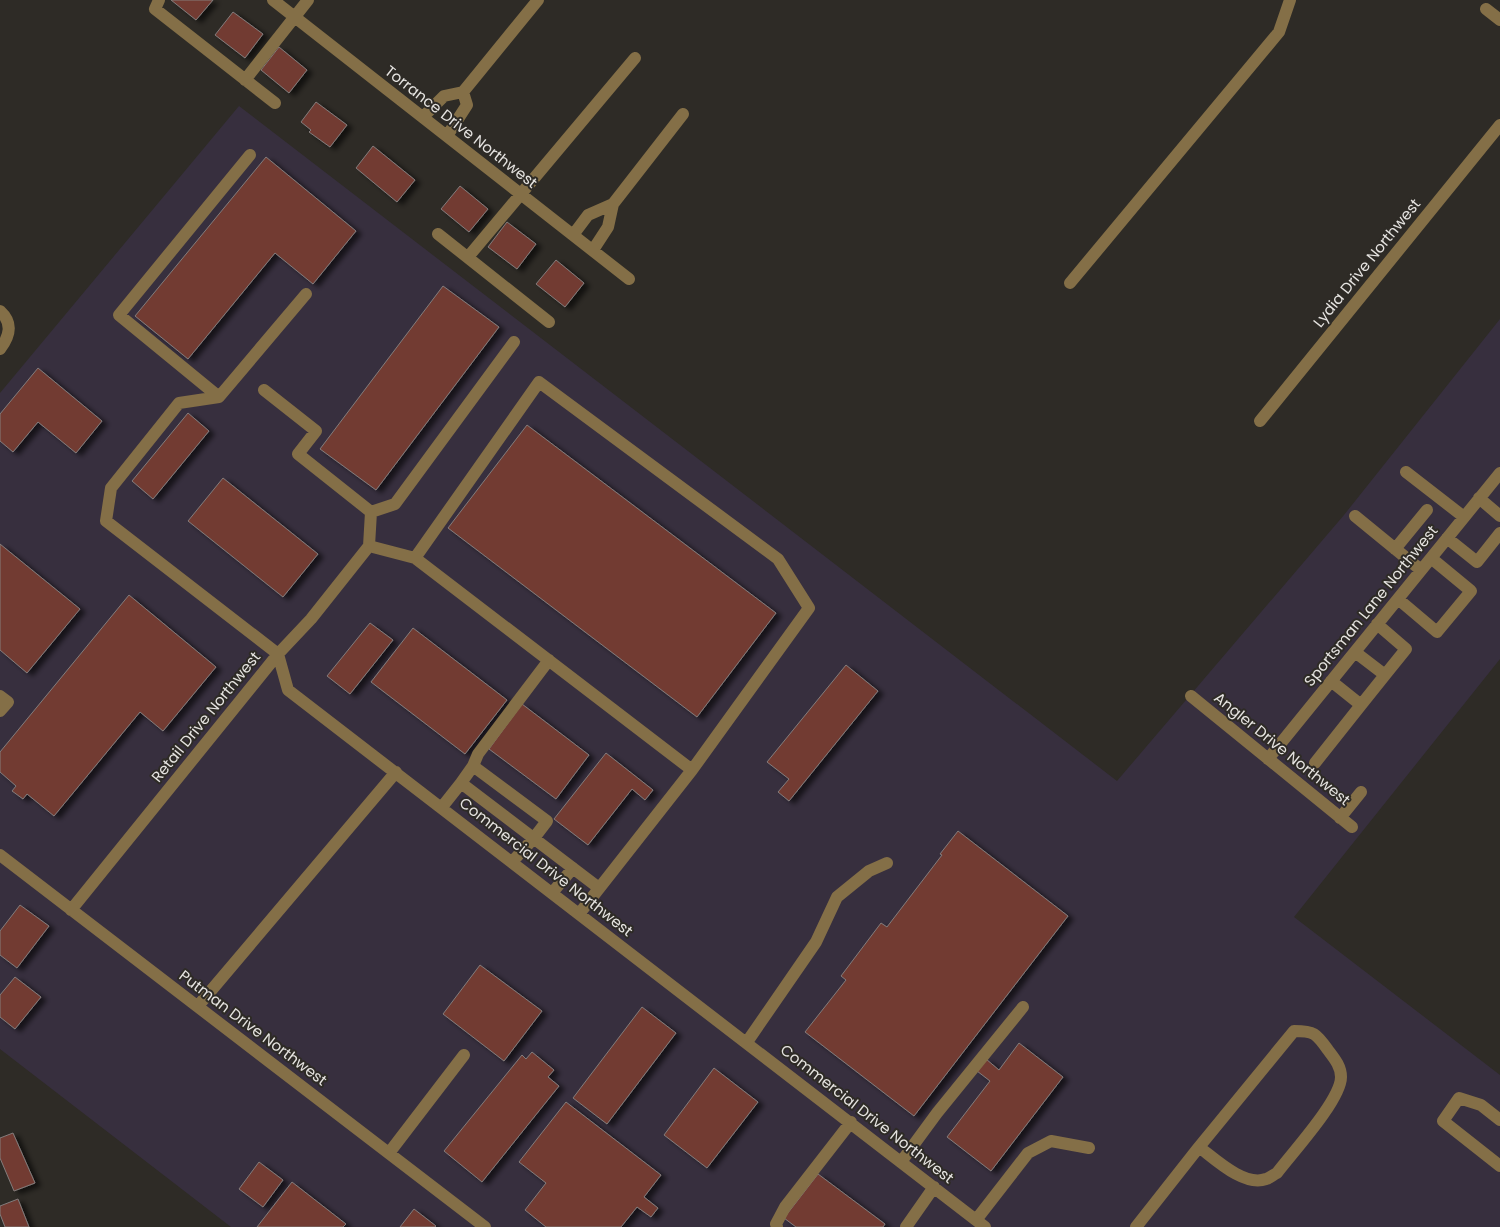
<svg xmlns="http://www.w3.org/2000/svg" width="1500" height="1227" viewBox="0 0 1500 1227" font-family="Poppins,sans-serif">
	<defs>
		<filter id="shadow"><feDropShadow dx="5.5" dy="3" stdDeviation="2.5" flood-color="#0009"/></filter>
	</defs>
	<rect width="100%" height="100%" fill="#2e2b26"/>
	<path fill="#372f3e" d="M239,106L1117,781L1344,515L1500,319V659L1294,917L1500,1075V1227H231L0,1049V393Z"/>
	<path fill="#723b33" stroke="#837c7b" filter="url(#shadow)" d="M171,0H213L196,20Z
		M233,12L263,34L245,58L215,35Z
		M279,47L307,70L289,93L261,70Z
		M316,102L347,125L330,147L309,132L311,130L301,122Z
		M373,146L415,180L397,202L356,168Z
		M266,157L356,231L313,284L275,253L188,359L135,316Z
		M460,186L488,209L469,232L441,209Z
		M507,222L536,244L517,269L488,247Z
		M556,260L584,283L565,307L536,284Z
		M443,286L499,327L376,490L320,449Z
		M38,368L102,421L76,453L38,422L13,452L0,441V414Z
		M188,413L209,431L153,499L132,481Z
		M527,425L776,613L697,717L448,528Z
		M223,478L318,554L283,597L188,521Z
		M0,544L80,609L27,673L0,650Z
		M129,595L216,667L163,731L140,712L54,816L27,794L23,799L12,791L16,786L0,772V752Z
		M370,623L393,640L350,694L327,676Z
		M413,628L507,700L465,754L371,682Z
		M846,665L878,691L789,801L778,792L789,779L767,762Z
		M522,704L589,755L556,799L489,749Z
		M606,753L653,790L645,800L632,789L588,845L554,819Z
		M958,831L1068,916L914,1116L805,1032L846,980L841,976L881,923L887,927L942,855L940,854Z
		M20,905L49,926L17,968L0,955V931Z
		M480,965L542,1011L504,1061L443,1014Z
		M15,977L41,997L15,1029L0,1017V995Z
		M642,1007L676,1033L607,1124L573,1098Z
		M1019,1043L1063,1077L991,1171L947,1137L990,1081L977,1071L986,1059L999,1070Z
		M532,1052L554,1070L548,1077L559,1086L482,1182L444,1151L522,1055L526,1059Z
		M714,1068L758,1102L707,1168L664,1135Z
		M566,1102L661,1175L644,1197L658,1208L651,1217L637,1207L621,1227H546L525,1210L546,1183L519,1162Z
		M13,1133L35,1183L14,1191L0,1158V1138Z
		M259,1162L283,1180L263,1207L239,1189Z
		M818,1174L885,1224L883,1227H796L784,1218Z
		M292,1182L346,1224L343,1227H257Z
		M18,1199L29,1227H5L0,1214V1206Z
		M414,1209L436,1226L435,1227H400Z"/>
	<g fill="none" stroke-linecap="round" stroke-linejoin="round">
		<path stroke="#846f47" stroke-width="12" d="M159,0L155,9L275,103
			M273,0L629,279
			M1486,9L1500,20
			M245,80L308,0
			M423,117L444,96L463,92L538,0
			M447,136L467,105L463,92
			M438,234L549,322
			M573,235L588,215L613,204L683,114
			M593,250L608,227L613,204
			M468,257L635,58
			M1070,283L1279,32L1290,0
			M306,294L219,397L179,403L111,488L106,521L278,654L288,690L985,1227
			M0,311C13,323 10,336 0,349
			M264,390L316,431L298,454L371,512L369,546
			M219,397L119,315L250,155
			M1260,421L1500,125
			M1406,472L1464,517
			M1479,498L1500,516
			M371,512L395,504L514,342
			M1355,516L1421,570
			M1447,538L1477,562L1500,533
			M369,546L415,558L692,770
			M1395,549L1427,510
			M415,558L539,382L778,559L809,608L692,770L579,914
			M1398,599L1437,632L1471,591L1431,558
			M1377,624L1406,649L1385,675
			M1355,652L1385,675L1361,705
			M0,696L8,702L0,711
			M1191,696L1352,827
			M1268,759L1500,473
			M1315,763L1361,705L1331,681
			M473,766L478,754L549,660
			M442,807L461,783
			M1340,818L1361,792
			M0,855L485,1227
			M512,862L534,838L547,821L473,766L461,783L599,888
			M552,893L573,868
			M71,910L278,654L311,619L369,546
			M198,1006L396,772
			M1294,1031C1314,1031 1316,1033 1328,1050C1334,1058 1341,1066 1341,1077C1341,1100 1292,1153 1277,1173C1273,1175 1270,1178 1266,1179C1244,1187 1215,1159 1199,1147Z
			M747,1042L816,942L837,897L869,871L887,863
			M1500,1120L1481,1105L1459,1098L1443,1121L1500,1166
			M389,1153L464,1055
			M901,1162L937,1113L1023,1007
			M976,1220L1028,1153L1051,1141L1089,1148
			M777,1227L776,1224L785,1207L851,1122
			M906,1227L934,1187
			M1136,1227L1199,1147"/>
	</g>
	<g text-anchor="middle" stroke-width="4" stroke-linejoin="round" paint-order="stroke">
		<g font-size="15" fill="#e6e4e1" stroke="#2e2b26">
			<text transform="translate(461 127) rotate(38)" y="5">Torrance Drive Northwest</text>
			<text transform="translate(1367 263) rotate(-51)" y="5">Lydia Drive Northwest</text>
			<text transform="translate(1371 606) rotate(-51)" y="5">Sportsman Lane Northwest</text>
			<text transform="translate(206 717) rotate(-51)" y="5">Retail Drive Northwest</text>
			<text transform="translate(1282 749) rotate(39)" y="5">Angler Drive Northwest</text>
			<text transform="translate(546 867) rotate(38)" y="5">Commercial Drive Northwest</text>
			<text transform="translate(253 1028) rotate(37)" y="5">Putman Drive Northwest</text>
			<text transform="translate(867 1114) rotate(38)" y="5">Commercial Drive Northwest</text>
		</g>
	</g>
</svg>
